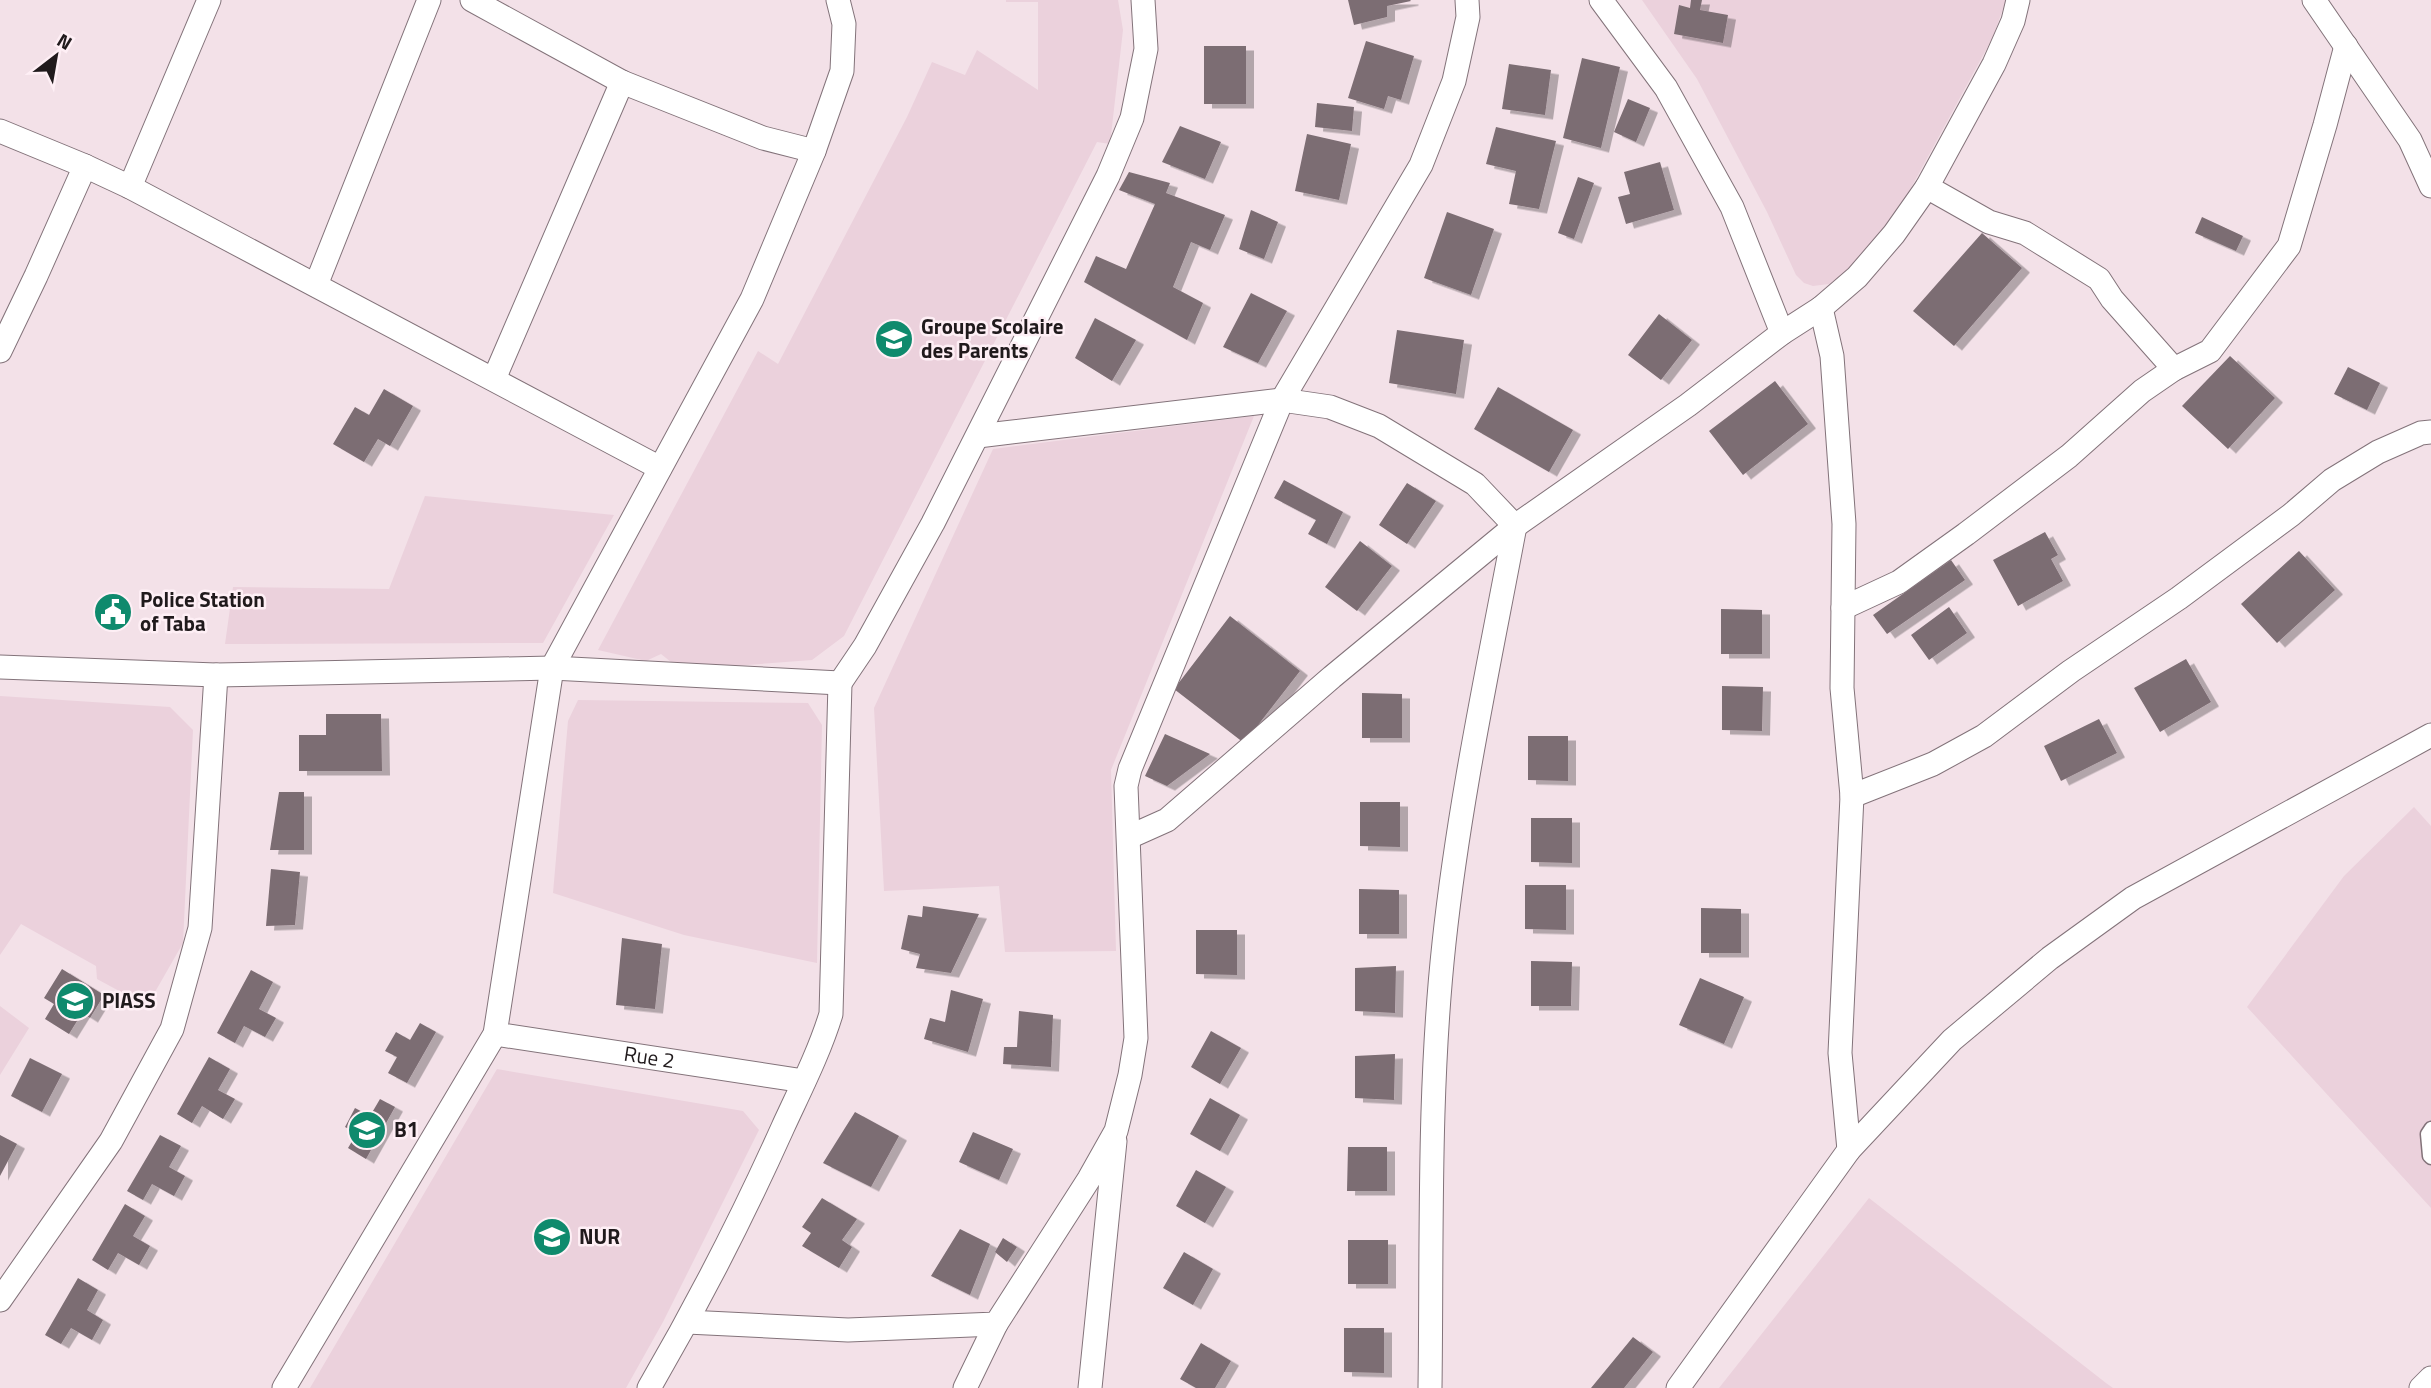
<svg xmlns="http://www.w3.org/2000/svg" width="2431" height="1388" viewBox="0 0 2431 1388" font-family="'Titillium Web',sans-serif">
	<defs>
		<filter id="shadow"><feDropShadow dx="8" dy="4.5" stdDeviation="0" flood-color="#0004"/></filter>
	</defs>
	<rect width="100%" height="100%" fill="#f3e1e8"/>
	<path fill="#ebd1dc" d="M1006,0H1118L1123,30L1110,144L1097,142L844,636L812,660L681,670L661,654L646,661L598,650L758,351L778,364L907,117L932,62L965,75L977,50L1038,90V2H1006Z
		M1642,0H2006L1993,37L1899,210L1850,269L1829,284L1813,286L1804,283L1796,275L1767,212L1697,79Z
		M1254,416L1111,770L1116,951L1005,952L999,886L884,891L874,708L993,449Z
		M425,496L614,515L543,643L225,644L233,587L389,589Z
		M0,696L170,707L193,730L183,943L147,1006L97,979L96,966L21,924L0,955Z
		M578,700L808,703L822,725L817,963L684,935L553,893L568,721Z
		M2414,807L2431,826V1208L2247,1007L2344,876Z
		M0,1006L29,1028L0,1075Z
		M497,1069L743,1111L759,1130L663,1322L626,1388H310Z
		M1869,1198L2106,1383L2113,1388H1719Z"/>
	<path fill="#7c6d73" filter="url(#shadow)" d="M1348,0H1410L1411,1L1387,6V17L1354,25Z
		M1691,0H1702L1700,10L1728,15L1723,43L1674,34L1679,5L1690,8Z
		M1366,41L1414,56L1401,100L1388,96L1384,109L1348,98Z
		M1204,46H1246V104H1204Z
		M1582,58L1620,67L1601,148L1563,138Z
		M1509,64L1551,70L1545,115L1502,109Z
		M1628,99L1650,108L1636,142L1614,132Z
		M1317,103L1354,107L1352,131L1315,127Z
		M1180,126L1221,142L1205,179L1162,162Z
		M1496,127L1556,141L1539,209L1509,204L1516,171L1486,164Z
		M1307,134L1351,144L1339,200L1295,191Z
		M1660,162L1674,210L1626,224L1618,197L1630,194L1624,172Z
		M1129,172L1170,183L1166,193L1225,215L1210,250L1191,242L1173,287L1203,303L1187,340L1084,282L1096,256L1126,269L1155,204L1119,190Z
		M1578,177L1594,183L1574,239L1558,233Z
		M1251,210L1278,222L1264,259L1239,249Z
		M1447,212L1494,229L1471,295L1424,278Z
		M2202,217L2243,236L2236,251L2195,233Z
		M1982,233L2022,268L1954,346L1913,311Z
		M1251,293L1287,311L1258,363L1223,347Z
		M1659,314L1692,340L1661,380L1628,355Z
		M1095,318L1136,340L1112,381L1075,358Z
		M1397,330L1464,340L1456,394L1389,383Z
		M2230,356L2275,398L2228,449L2182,406Z
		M2348,367L2380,383L2367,410L2334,394Z
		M1775,381L1808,424L1743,475L1709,431Z
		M1498,387L1573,430L1549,472L1474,429Z
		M384,389L413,406L390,446L378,439L364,462L333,444L355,407L369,415Z
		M1284,480L1343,512L1327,544L1308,534L1316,520L1274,498Z
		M1407,483L1436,501L1407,544L1379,525Z
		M2045,532L2058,555L2051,559L2063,581L2018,606L1993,560Z
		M1360,541L1392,566L1357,611L1325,587Z
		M2299,551L2335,590L2277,643L2241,604Z
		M1951,560L1965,580L1887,634L1873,615Z
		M1949,607L1967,633L1929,660L1911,635Z
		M1721,609L1762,610V654H1721Z
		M1230,616L1300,671L1244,743L1174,689Z
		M2186,659L2211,702L2160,732L2134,688Z
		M1722,686L1763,687L1762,731L1722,730Z
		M1362,693L1402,694V738H1362Z
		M326,714H381L382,771H299V735H326Z
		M2099,719L2117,753L2061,781L2044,746Z
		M1165,734L1210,754L1167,786L1145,776Z
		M1528,736H1568V781L1528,780Z
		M279,792H304V850H270Z
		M1360,802H1400V847L1360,846Z
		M1531,818H1572V863L1531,862Z
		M271,869L300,872L295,925L266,926Z
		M1525,885H1566V930L1525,929Z
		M1359,889L1399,890V934H1359Z
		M923,906L979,914L951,973L916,968L920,954L901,949L908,915L922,917Z
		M1701,908L1741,909V953H1701Z
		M1196,930H1237V975L1196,974Z
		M622,938L662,944L655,1009L616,1005Z
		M1531,961L1572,962L1571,1006H1531Z
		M1396,966L1395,1013L1355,1011V968Z
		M62,969L104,995L90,1018L82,1013L69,1034L45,1019L54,1004L44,998Z
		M251,970L273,982L259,1009L276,1018L265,1037L244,1026L235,1043L217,1033Z
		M1700,978L1744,997L1724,1044L1679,1025Z
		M951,990L983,999L968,1052L924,1039L930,1018L945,1022Z
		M1019,1011L1053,1015L1051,1067L1003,1064L1004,1047H1017Z
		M420,1023L436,1032L407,1083L388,1073L397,1057L385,1051L396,1032L410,1040Z
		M1211,1031L1241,1048L1220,1084L1191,1067Z
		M1395,1054L1394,1100L1355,1098V1056Z
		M209,1057L230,1069L218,1090L235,1099L223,1119L202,1106L192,1123L177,1114Z
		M30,1058L62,1074L42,1112L11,1096Z
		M1210,1098L1240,1115L1220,1151L1190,1134Z
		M380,1099L395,1107L366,1159L348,1148L357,1133L345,1127L355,1108L370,1116Z
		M855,1112L899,1136L871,1187L823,1163Z
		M973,1132L1013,1149L999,1180L959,1162Z
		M0,1135L17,1144L0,1176Z
		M160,1135L181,1146L169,1167L185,1176L174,1196L152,1184L143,1200L127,1191Z
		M1348,1147H1387V1191H1347Z
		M1196,1170L1226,1187L1205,1223L1176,1206Z
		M822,1198L857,1219L842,1240L852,1247L839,1268L802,1246L811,1233L802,1227Z
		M125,1204L145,1216L133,1236L150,1246L139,1265L118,1253L108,1270L92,1260Z
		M960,1229L990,1244L970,1295L931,1276Z
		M1003,1238L1017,1247L1007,1262L995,1252Z
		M1348,1240H1388V1284H1348Z
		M1184,1252L1213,1269L1193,1305L1163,1288Z
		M78,1278L98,1290L87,1310L103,1320L92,1340L71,1328L61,1344L45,1335Z
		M1344,1328H1384V1373L1344,1372Z
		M1633,1337L1653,1352L1624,1388H1591Z
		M1201,1343L1231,1361L1215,1388H1196L1180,1379Z"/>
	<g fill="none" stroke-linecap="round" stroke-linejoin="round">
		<defs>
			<path id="lane" d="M2431,1128L2427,1134L2429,1156L2431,1158"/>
			<g id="street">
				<path d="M472,0L622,82L763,138L814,151"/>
				<path d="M1601,0L1666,88L1732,207L1782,333"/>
				<path d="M2314,0L2410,140L2431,186"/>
				<path d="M0,131L85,166L36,276L0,351"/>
				<path d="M85,166L130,187L660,468"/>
				<path d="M130,187L209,0"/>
				<path d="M1927,187L1989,222L2025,233L2099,279L2112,299L2174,369L2210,351L2289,246L2325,125L2346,46"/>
				<path d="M316,285L429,0"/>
				<path d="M1821,308L1832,356L1844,524L1842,688L1852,796L1840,1053L1849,1150"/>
				<path d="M494,379L622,82"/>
				<path d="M978,436L1282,400L1330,407L1379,426L1475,484L1515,526C1489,664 1459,803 1444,943C1428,1091 1432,1240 1430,1388"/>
				<path d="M1843,608L1899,582L1966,534L2069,456L2142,391L2174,369"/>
				<path d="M0,667L216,675L552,668L840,683L865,646L933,523L1108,176L1132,118L1146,49L1143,0"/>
				<path d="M1852,796L1933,764L1984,736L2071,671L2179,598L2291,515L2332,480L2378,452L2421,433L2431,432"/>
				<path d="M1129,837L1167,820L1332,677L1515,526L1688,405L1782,333L1821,308L1857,277L1894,234L1927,187L1994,64L2013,21L2018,0"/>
				<path id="s1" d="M495,1034L804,1081"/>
				<path d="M0,1300L111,1141L172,1029L200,928L216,675"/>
				<path d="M687,1322L848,1330L996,1324L1089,1179L1116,1131L1130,1075L1136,1038L1126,786L1130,769L1282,400L1421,165L1454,81L1468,17L1467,0"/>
				<path d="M284,1388L495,1034L552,668L752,299L814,151L842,71L844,24L838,0"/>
				<path d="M649,1388C698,1304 743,1216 783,1127C800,1090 819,1053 831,1014L840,683"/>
				<path d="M965,1388L996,1324"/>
				<path d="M1090,1388L1115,1141"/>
				<path d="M1678,1388L1849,1150L1952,1040L2050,958L2133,898L2431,735"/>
				<path d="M2421,1388L2431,1378"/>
			</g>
		</defs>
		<use href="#lane" stroke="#83737a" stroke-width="15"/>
		<use href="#street" stroke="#83737a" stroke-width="25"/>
		<use href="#lane" stroke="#fff" stroke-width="12"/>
		<use href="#street" stroke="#fff" stroke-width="23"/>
	</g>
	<defs>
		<symbol id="university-disc" viewBox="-11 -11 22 22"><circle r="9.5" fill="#0f8a6d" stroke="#feeff5"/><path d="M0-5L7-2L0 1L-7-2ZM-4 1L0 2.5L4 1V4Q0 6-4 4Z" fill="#fff"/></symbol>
		<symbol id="civic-disc" viewBox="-11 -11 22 22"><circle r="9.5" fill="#0f8a6d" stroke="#feeff5"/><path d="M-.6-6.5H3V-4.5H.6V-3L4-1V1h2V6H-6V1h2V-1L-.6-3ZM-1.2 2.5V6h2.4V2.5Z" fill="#fff"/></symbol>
		<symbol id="school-disc" viewBox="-11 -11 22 22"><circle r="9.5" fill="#0f8a6d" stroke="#feeff5"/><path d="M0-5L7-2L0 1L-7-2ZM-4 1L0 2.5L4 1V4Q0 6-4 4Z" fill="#fff"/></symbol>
	</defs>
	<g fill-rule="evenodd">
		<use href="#university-disc" x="872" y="317" width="44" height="44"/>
		<use href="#civic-disc" x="91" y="590" width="44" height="44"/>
		<use href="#school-disc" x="53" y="979" width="44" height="44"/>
		<use href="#school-disc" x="345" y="1108" width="44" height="44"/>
		<use href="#university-disc" x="530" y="1215" width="44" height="44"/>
	</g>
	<g text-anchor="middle" stroke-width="5" stroke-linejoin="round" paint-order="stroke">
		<g font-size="21" font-weight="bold" fill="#201a1c" stroke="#feeff5" text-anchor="start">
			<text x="921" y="334">Groupe Scolaire<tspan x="921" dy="24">des Parents</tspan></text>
			<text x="140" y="607">Police Station<tspan x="140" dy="24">of Taba</tspan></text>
			<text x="102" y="1008">PIASS</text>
			<text x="394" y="1137">B1</text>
			<text x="579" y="1244">NUR</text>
		</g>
		<g font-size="21" fill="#201a1c" stroke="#feeff5">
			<text dy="7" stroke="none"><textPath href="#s1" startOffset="156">Rue 2</textPath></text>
		</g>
	</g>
	<g transform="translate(56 56) rotate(31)" stroke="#feeff5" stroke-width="5" paint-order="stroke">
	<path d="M0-5L12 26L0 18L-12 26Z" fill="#201a1c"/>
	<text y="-10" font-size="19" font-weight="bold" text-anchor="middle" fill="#201a1c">N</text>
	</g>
</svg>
